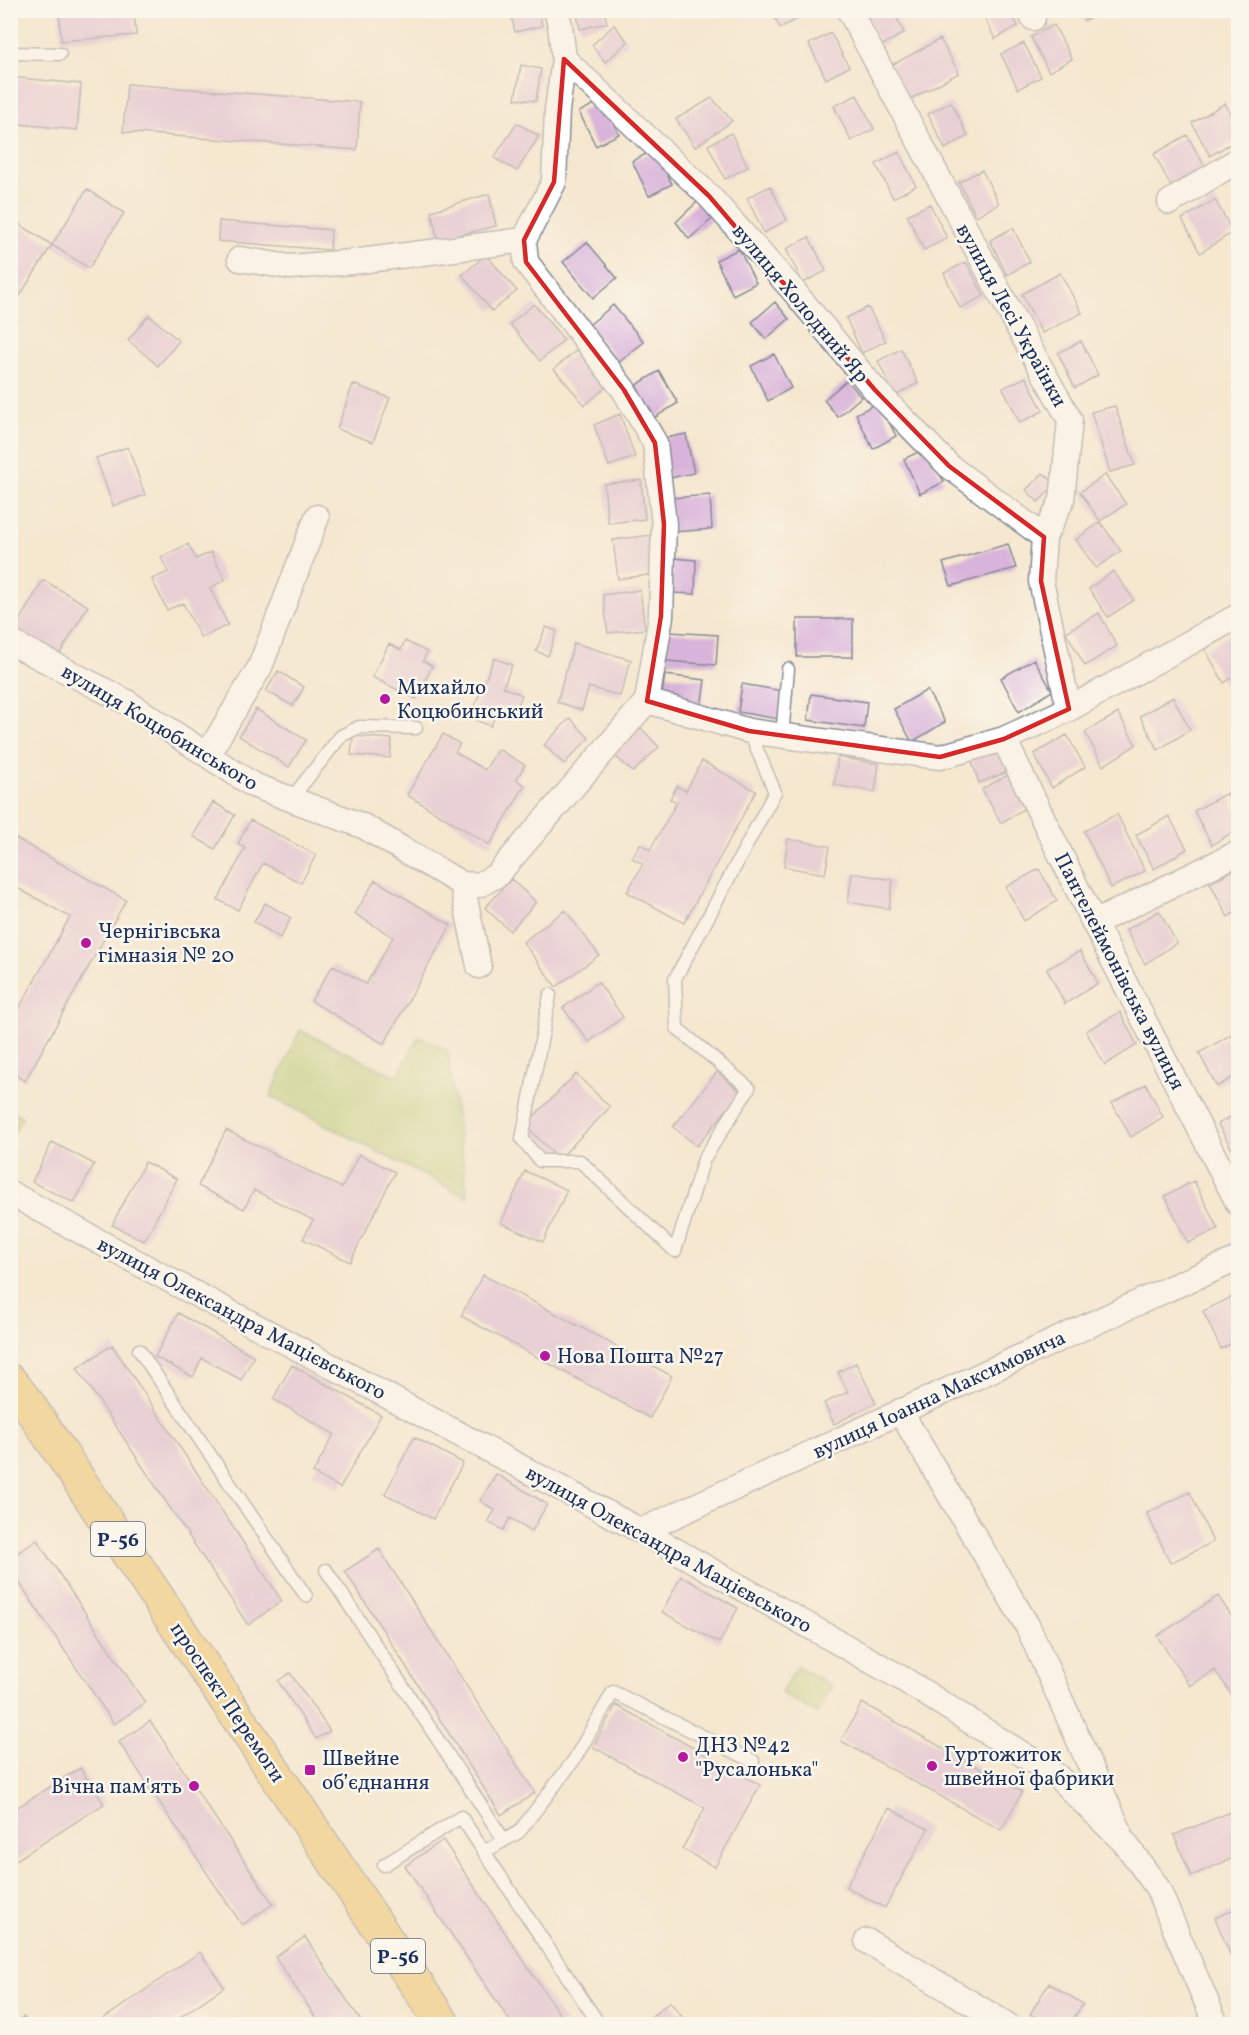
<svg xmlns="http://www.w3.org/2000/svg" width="1249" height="2035" viewBox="0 0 1249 2035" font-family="Vollkorn,serif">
	<rect width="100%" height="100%" fill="#fbf7ec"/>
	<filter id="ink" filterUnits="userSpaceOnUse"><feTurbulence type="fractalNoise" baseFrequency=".0167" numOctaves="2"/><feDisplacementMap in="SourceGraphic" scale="12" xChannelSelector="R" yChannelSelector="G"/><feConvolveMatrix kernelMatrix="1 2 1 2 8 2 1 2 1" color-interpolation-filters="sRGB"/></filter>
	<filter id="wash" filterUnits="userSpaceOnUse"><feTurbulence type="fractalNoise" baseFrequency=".008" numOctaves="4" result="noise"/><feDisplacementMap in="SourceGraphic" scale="24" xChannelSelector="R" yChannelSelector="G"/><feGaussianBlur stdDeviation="1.35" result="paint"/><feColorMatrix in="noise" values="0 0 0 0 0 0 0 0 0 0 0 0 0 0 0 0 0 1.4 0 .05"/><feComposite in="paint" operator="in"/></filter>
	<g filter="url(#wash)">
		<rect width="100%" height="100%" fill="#f5e7cf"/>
		<path fill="#b4cc72" stroke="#687e68" stroke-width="1.5" d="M300,1030L397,1077L419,1037L447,1050L468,1198L270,1096Z
			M11,1110L22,1117L11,1139Z
			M797,1666L832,1686L817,1714L781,1693Z"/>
		<g id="blocks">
			<path fill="#d9b4da" d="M59,10H134L136,35L61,41Z
				M510,10H539L542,26L515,32Z
				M576,10H604L607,23L580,29Z
				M771,10H800L803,16L780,28Z
				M864,10H911L897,18L904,33L881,46Z
				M981,10H1010L1018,26L995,39Z
				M1079,10H1105L1084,21Z
				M614,25L628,42L605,62L592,45Z
				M1054,25L1072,59L1049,72L1031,37Z
				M831,33L849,67L826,79L809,44Z
				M940,39L959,73L909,100L892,65Z
				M1024,43L1041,77L1018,89L1001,54Z
				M521,65L541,69L536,101L515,99Z
				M10,77L81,84L77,130L10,123Z
				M127,84L360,102L357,150L123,132Z
				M857,95L874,129L851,141L834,106Z
				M712,98L732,121L695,147L676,119Z
				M602,100L619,134L596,146L579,112Z
				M951,102L968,136L945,149L928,114Z
				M1225,103L1238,128V139L1210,156L1192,123Z
				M517,123L539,136L517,171L494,158Z
				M731,133L748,167L725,179L708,145Z
				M1187,135L1205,167L1172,188L1154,154Z
				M654,150L672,184L649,196L632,161Z
				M899,152L916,186L893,198L876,164Z
				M982,170L999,204L976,216L959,182Z
				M770,186L787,220L764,233L747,198Z
				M87,189L124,213L89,268L52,245Z
				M489,194L496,226L438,240L431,211Z
				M1215,200L1233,232L1200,253L1182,219Z
				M698,201L712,219L689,239L676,222Z
				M930,204L947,238L924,250L907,215Z
				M13,220L52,245L14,305L10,303V224Z
				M219,221L331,230L330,250L218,241Z
				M1013,228L1030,262L1007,275L990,240Z
				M809,237L826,271L803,283L786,249Z
				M587,242L617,278L593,298L563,262Z
				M739,249L756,283L733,295L716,260Z
				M486,255L517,291L492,311L462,275Z
				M966,262L984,296L960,308L944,273Z
				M1060,273L1082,313L1042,333L1022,294Z
				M775,302L789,319L766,339L752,322Z
				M534,304L564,340L540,361L510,324Z
				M613,305L644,342L619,362L589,325Z
				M868,307L886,341L862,353L846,318Z
				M149,315L179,341L158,366L128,340Z
				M1081,341L1098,375L1075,388L1058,353Z
				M579,348L609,385L585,405L554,369Z
				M901,349L918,383L895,396L878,361Z
				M774,354L791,388L768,401L751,366Z
				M659,371L678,403L654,418L635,386Z
				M1026,377L1043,411L1020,423L1003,388Z
				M847,380L861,397L838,417L824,400Z
				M353,384L390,398L373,442L337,429Z
				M879,402L896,436L873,449L856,414Z
				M1115,406L1135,465L1110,472L1091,412Z
				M620,414L635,457L609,466L594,425Z
				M686,434L694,473L669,478L661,439Z
				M128,447L145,495L113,506L96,458Z
				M926,448L944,482L920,494L904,459Z
				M1043,473L1056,484L1038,502L1026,490Z
				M1105,475L1126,504L1100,521L1080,492Z
				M641,480L645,519L608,523L604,484Z
				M710,495L712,529L673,532L671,498Z
				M1100,522L1121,551L1096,568L1076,540Z
				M651,535L655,574L618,579L613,540Z
				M188,544L196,559L211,552L225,580L210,588L228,625L201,638L183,603L167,610L152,579L168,572L161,557Z
				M1008,544L1016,568L951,586L943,563Z
				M673,558L696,560L695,594L671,593Z
				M1113,571L1134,600L1108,617L1089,589Z
				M43,580L88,606L58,657L14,630Z
				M640,590L645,629L608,633L603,595Z
				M1099,613L1117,646L1085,666L1066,632Z
				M797,619H853V657H797Z
				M546,627L557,631L548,656L536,651Z
				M1238,630V673L1224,683L1205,649Z
				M669,632L718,635L716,665L667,661Z
				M405,641L427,652L423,661L432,666L416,699L372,677L389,644L401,650Z
				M574,643L631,660L620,696L589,687L582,710L557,702Z
				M494,658L512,665L503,687L522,695L514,714L498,707L491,726L470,718Z
				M1034,659L1052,691L1019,712L1001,678Z
				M278,671L304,687L293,706L266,691Z
				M665,675L705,680L701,708L661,702Z
				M742,684L783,691L779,719L738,712Z
				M927,690L945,722L912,742L894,709Z
				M811,694L867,702L864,728L808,720Z
				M1173,697L1190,730L1158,750L1140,716Z
				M256,709L306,740L289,767L239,736Z
				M1118,713L1136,745L1103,766L1085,732Z
				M570,718L589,738L564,764L544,745Z
				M639,726L659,747L633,772L613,754Z
				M443,734L460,744L455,752L485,770L498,749L525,765L516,780L525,785L490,845L407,795Z
				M1067,735L1085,767L1052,788L1034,754Z
				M353,736L392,739L390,758L351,755Z
				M1001,745L1010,771L979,783L971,758Z
				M838,757L879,764L875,792L834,785Z
				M702,761L756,791L684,923L627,892L643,864L632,858L640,844L650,850L677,802L670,799L677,786L686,791Z
				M1015,771L1033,803L1001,823L982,789Z
				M1227,793L1238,813V829L1212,845L1194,811Z
				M213,802L235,815L215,849L193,836Z
				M1117,814L1145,871L1111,888L1084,831Z
				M1169,816L1187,849L1154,869L1136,835Z
				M250,820L316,855L301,883L263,863L238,910L218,900L245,848L238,844Z
				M15,838L126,900L25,1081L10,1072V1020L12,1021L70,917L10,884V846Z
				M788,839L830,846L825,874L784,867Z
				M1238,867V911L1228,917L1210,883Z
				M1039,869L1057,901L1024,921L1006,887Z
				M852,873L893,880L889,909L848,902Z
				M511,879L536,902L510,931L485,908Z
				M375,880L451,925L384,1044L311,1001L333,965L366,984L393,937L355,914Z
				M265,903L291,918L280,938L254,922Z
				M565,910L599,955L556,987L523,942Z
				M1159,911L1177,943L1145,964L1126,930Z
				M1080,951L1098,983L1065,1004L1047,969Z
				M598,982L623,1017L589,1042L563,1008Z
				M1120,1012L1137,1045L1105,1065L1086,1031Z
				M1232,1034L1238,1046V1074L1217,1087L1199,1053Z
				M717,1072L741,1092L697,1146L673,1127Z
				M576,1074L610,1107L559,1159L525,1125Z
				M1146,1084L1163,1117L1131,1137L1112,1103Z
				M1238,1112V1157L1237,1158L1218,1124Z
				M226,1130L342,1188L359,1154L395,1172L350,1262L303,1239L313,1220L254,1190L244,1209L198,1186Z
				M52,1142L94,1164L74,1203L32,1182Z
				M145,1162L177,1179L144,1241L112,1225Z
				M525,1171L567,1190L543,1242L501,1223Z
				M1194,1181L1218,1229L1188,1243L1165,1196Z
				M483,1275L672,1376L650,1418L461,1316Z
				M1238,1294V1340L1221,1349L1203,1311Z
				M178,1313L254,1356L241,1380L202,1358L193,1377L155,1357Z
				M112,1345L282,1601L248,1625L77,1368Z
				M856,1363L876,1403L834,1424L824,1403L848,1392L838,1372Z
				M292,1365L381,1415L340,1488L313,1473L334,1434L273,1399Z
				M414,1437L463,1463L433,1519L385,1494Z
				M1238,1462V1483L1230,1466Z
				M496,1474L547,1504L532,1531L510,1518L503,1530L488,1522L495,1510L480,1501Z
				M1190,1492L1213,1542L1170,1563L1147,1513Z
				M37,1540L145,1703L114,1724L10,1569V1558Z
				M379,1549L535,1793L501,1815L345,1571Z
				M681,1576L738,1608L719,1643L662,1612Z
				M1218,1596L1238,1626V1704L1215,1670L1190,1686L1157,1636Z
				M290,1673L330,1731L316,1739L278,1681Z
				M862,1703L1022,1792L1001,1830L841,1741Z
				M616,1705L760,1785L715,1867L682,1849L705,1808L593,1747Z
				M150,1721L273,1904L242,1925L119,1742Z
				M80,1768L104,1804L10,1864V1812Z
				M889,1808L928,1829L885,1908L846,1887Z
				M1238,1809V1856L1191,1876L1174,1835Z
				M443,1840L566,2024H512L405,1866Z
				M1238,1907V1973L1215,1918Z
				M305,1937L363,2024H320L275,1957Z
				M200,1952L224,1987L170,2024H96Z
				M1049,1983L1083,2004L1070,2024H1047L1030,2014Z
				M670,2002L688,2024H642Z
				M24,2017L28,2024H11Z"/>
		</g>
	</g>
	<g filter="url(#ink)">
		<use href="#blocks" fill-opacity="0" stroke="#888b96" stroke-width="1.5"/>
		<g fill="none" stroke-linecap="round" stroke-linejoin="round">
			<defs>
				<path id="lane" d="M10,53L60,54
					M782,736L788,669
					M291,799L341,736L359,727L416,728
					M550,995L522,1139L540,1161H580L675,1251L704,1159L749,1088L677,1028L675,979L775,792L749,731
					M139,1350L306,1596
					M326,1570L504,1840
					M484,1852L519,1832L574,1760L613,1692L753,1761
					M384,1865L461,1817L599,2024"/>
				<path id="street" d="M849,10L1024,338L1070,420L1062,500L1044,537L1041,581L1069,709
					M1031,10L1033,18
					M564,59L709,196L792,289L875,390L949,466L1044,537
					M1170,202L1238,160
					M240,259L290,267L352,262L524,240
					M10,642L125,701L253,785L363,826L462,884L479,966
					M647,701L749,731L940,757L1004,739L1069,709L1238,616
					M1004,739L1094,923L1238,1203
					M208,754L260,667L317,517
					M462,884L479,885L497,875L647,701L661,616L664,524L655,443L624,390L526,262L524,240L554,182L557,110L564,59L560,25L556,10
					M1094,923L1238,853
					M10,1193L175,1283L641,1531L903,1679L1057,1776L1125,1843L1157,1887L1216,2024
					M900,1411L1028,1627L1119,1830
					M641,1531L1170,1288L1238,1259
					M867,1941L1006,2024"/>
				<path id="primary" d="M10,1381L28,1404L443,2024"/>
			</defs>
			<use href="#lane" stroke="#888b96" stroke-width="15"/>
			<use href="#street" stroke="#888b96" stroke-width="27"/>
			<use href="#primary" stroke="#888b96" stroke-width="36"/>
			<use href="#lane" stroke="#fff" stroke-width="12"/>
			<use href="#street" stroke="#fff" stroke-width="24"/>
			<use href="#primary" stroke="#f0c469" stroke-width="33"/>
		</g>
	</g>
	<path d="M0 0H1249V2035H0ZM564,59L709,196L875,390L949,466L1044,537L1041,581L1069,709L1004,739L940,757L749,731L647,701L661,616L664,524L655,443L624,390L526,262L524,240L554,182Z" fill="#f5e7cf" fill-opacity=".55" fill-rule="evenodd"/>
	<path fill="none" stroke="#d62828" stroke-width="4.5" stroke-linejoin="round" d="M564,59L709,196L875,390L949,466L1044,537L1041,581L1069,709L1004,739L940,757L749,731L647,701L661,616L664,524L655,443L624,390L526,262L524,240L554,182Z"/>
	<g fill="#b5179e" stroke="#fbf7ec" stroke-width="2">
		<circle cx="385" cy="699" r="6"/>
		<circle cx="86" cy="943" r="6"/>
		<circle cx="545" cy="1356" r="6"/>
		<circle cx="683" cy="1757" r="6"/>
		<circle cx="932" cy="1766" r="6"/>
		<rect x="304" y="1764" width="12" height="12" rx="3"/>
		<circle cx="194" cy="1786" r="6"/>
	</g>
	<g text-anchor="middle" stroke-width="5" stroke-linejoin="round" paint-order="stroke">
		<g fill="#fbf7ec" stroke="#5e6b89" stroke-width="1.5">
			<rect x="91" y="1522" width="54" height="34" rx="4.5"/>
			<rect x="371" y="1939" width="54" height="34" rx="4.5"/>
		</g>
		<g font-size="20" font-weight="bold" fill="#1b2f5e">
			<text x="118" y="1546">Р-56</text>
			<text x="398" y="1963">Р-56</text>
		</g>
		<g font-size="21" fill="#1b2f5e" stroke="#fbf7ec">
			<text transform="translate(801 303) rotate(50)" y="7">вулиця Холодний Яр</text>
			<text transform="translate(1012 315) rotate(61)" y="7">вулиця Лесі Українки</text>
			<text transform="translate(160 727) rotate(31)" y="7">вулиця Коцюбинського</text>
			<text transform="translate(1120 971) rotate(63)" y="7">Пантелеймонівська вулиця</text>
			<text transform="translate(242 1318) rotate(28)" y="7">вулиця Олександра Мацієвського</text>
			<text transform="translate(939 1394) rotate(-25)" y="7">вулиця Іоанна Максимовича</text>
			<text transform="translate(669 1549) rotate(29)" y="7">вулиця Олександра Мацієвського</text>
			<text transform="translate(228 1702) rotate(56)" y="7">проспект Перемоги</text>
		</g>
		<g font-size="21" fill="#1b2f5e" stroke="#fbf7ec" text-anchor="start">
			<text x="397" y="694">Михайло<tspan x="397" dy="24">Коцюбинський</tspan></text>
			<text x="98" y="938">Чернігівська<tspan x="98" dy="24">гімназія № 20</tspan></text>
			<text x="557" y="1363">Нова Пошта №27</text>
			<text x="695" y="1752">ДНЗ №42<tspan x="695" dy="24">"Русалонька"</tspan></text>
			<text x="944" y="1761">Гуртожиток<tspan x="944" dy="24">швейної фабрики</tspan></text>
			<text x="322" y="1765">Швейне<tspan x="322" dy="24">об’єднання</tspan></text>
			<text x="182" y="1793" text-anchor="end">Вічна пам'ять</text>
		</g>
	</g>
	<rect width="1249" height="2035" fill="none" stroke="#fbf7ec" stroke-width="36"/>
</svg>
